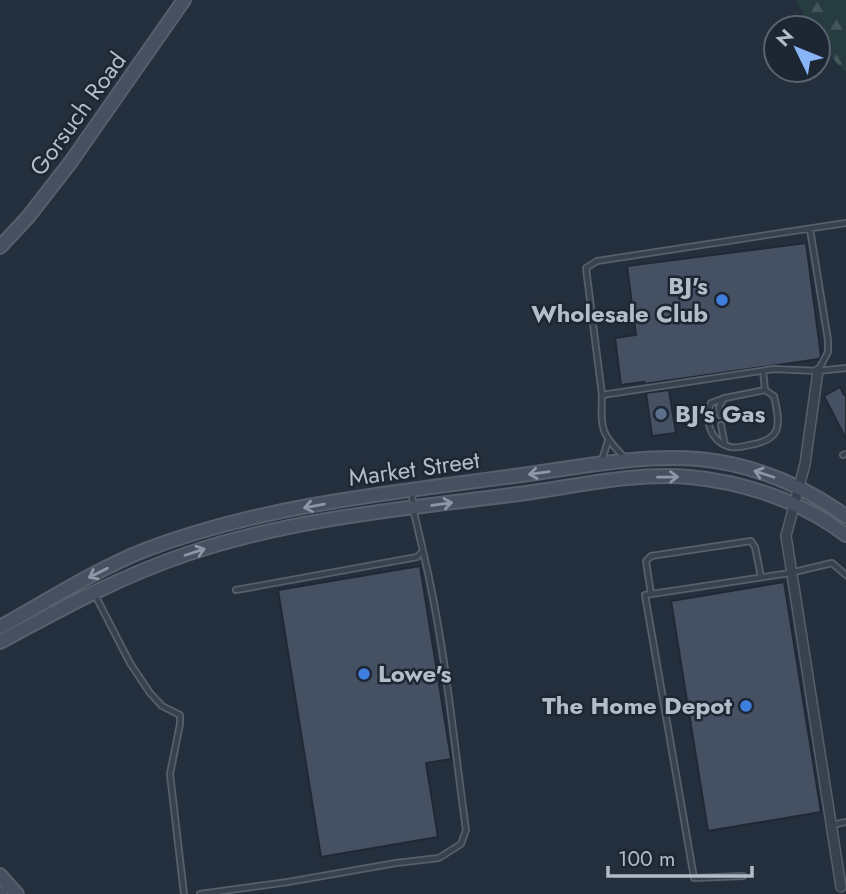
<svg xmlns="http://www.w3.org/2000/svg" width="846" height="894" viewBox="0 0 846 894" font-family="Jost,sans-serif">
	<defs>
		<pattern id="forest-firs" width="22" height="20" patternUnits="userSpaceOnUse" patternTransform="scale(1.75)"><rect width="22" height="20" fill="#263c3f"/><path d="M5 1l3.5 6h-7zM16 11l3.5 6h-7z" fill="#435659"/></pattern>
	</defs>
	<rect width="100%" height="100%" fill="#242f3e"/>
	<path fill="url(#forest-firs)" d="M795,0H846V73C835,60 818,46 818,28H812Z"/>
	<path fill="#455162" stroke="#1f2835" stroke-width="2" d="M806,243L821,356L819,359L644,384V382L621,385L615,338L636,335L627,266Z
		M840,387L844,395L846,394V439L824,396Z
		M669,390L676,433L652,436L646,393Z
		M420,566L451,759L426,763L438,837L321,857L278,590Z
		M784,582L821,812L708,831L671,601Z"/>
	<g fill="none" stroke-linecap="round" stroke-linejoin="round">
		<defs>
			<path id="lane" d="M810,229L828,340V352L818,371
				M763,371L765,390L774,396C781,426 782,440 749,445C742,447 734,449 727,446C710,440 704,419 711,403L725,398L765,390
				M602,395L586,268L597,261L846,223
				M720,415L719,407L724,398
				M721,425L725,445
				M843,455L846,454
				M625,458C600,433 601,429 602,395L774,369L818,371L846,368
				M602,460L608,441
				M236,590L417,557L423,551L413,508L412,491
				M651,594L646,561L651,556L751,541L755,547L761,577
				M95,595L130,663L150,693L162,706L180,715V724L170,774L184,894
				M832,825L846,822
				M743,876L694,878L645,595L790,573L832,563L846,575
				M200,894L288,882L396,863L439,858L461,844L466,830C453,737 445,643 423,551"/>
			<path id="street" d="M818,371L805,464L786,536L841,887"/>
			<path id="secondary" d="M0,247L28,217L70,163L184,0
				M0,627C47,601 95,570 145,550C262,505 391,493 514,476C575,468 638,454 699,459C752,464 802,485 846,516
				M0,642C61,609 121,576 187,554C296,517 413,508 526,493C577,486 637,472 689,477C744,482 801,501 846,535
				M0,875L17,894
				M0,893L1,894"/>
		</defs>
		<use href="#lane" stroke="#565f6c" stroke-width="8"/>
		<use href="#street" stroke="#565f6c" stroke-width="12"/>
		<use href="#secondary" stroke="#565f6c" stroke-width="16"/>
		<use href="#lane" stroke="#38414e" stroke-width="4.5"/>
		<use href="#street" stroke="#38414e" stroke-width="9"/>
		<use href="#secondary" stroke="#465061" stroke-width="12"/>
	</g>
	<defs><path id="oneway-shaft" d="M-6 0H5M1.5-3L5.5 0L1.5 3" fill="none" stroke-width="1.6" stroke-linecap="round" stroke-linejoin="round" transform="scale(1.75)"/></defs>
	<g stroke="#8e96a5">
		<use href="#oneway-shaft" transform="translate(539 473) rotate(172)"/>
		<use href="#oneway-shaft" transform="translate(764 474) rotate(-162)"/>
		<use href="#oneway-shaft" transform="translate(668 477) rotate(-1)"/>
		<use href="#oneway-shaft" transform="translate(442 504) rotate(-8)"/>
		<use href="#oneway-shaft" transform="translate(314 506) rotate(170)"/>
		<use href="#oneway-shaft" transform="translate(195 552) rotate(-18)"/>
		<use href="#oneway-shaft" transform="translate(98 573) rotate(153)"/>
	</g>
	<g fill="#3f7fe0" stroke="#1d2633" stroke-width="2.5">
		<circle cx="722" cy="300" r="7"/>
		<circle cx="364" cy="674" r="7"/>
		<circle cx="746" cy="706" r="7"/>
	</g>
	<circle fill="#5c6f8a" stroke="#1d2633" stroke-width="2.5" cx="661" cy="414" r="7"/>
	<g text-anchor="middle" stroke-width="5" stroke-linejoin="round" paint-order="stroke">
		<g font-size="24" fill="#b4bcc9" stroke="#1d2633">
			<text transform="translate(78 114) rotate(-54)" y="8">Gorsuch Road</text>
			<text transform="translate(414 469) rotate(-8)" y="8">Market Street</text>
		</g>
		<g font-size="24" font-weight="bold" fill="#b4bcc9" stroke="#1d2633" text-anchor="end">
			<text x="708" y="294">BJ's<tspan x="708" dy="28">Wholesale Club</tspan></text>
			<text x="675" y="422" text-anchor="start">BJ's Gas</text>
			<text x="378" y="682" text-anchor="start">Lowe's</text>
			<text x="732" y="714">The Home Depot</text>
		</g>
	</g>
	<g transform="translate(797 49) rotate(313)"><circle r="33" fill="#1d2633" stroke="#59626f" stroke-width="2"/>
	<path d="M0-5L12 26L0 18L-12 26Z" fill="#8ab4f8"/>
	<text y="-10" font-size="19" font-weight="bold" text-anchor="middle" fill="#b4bcc9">N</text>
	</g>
	<path d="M608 866v10h144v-10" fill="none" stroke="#b4bcc9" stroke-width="3.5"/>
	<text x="618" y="866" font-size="21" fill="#b4bcc9" stroke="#1d2633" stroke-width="5" paint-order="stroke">100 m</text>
</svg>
